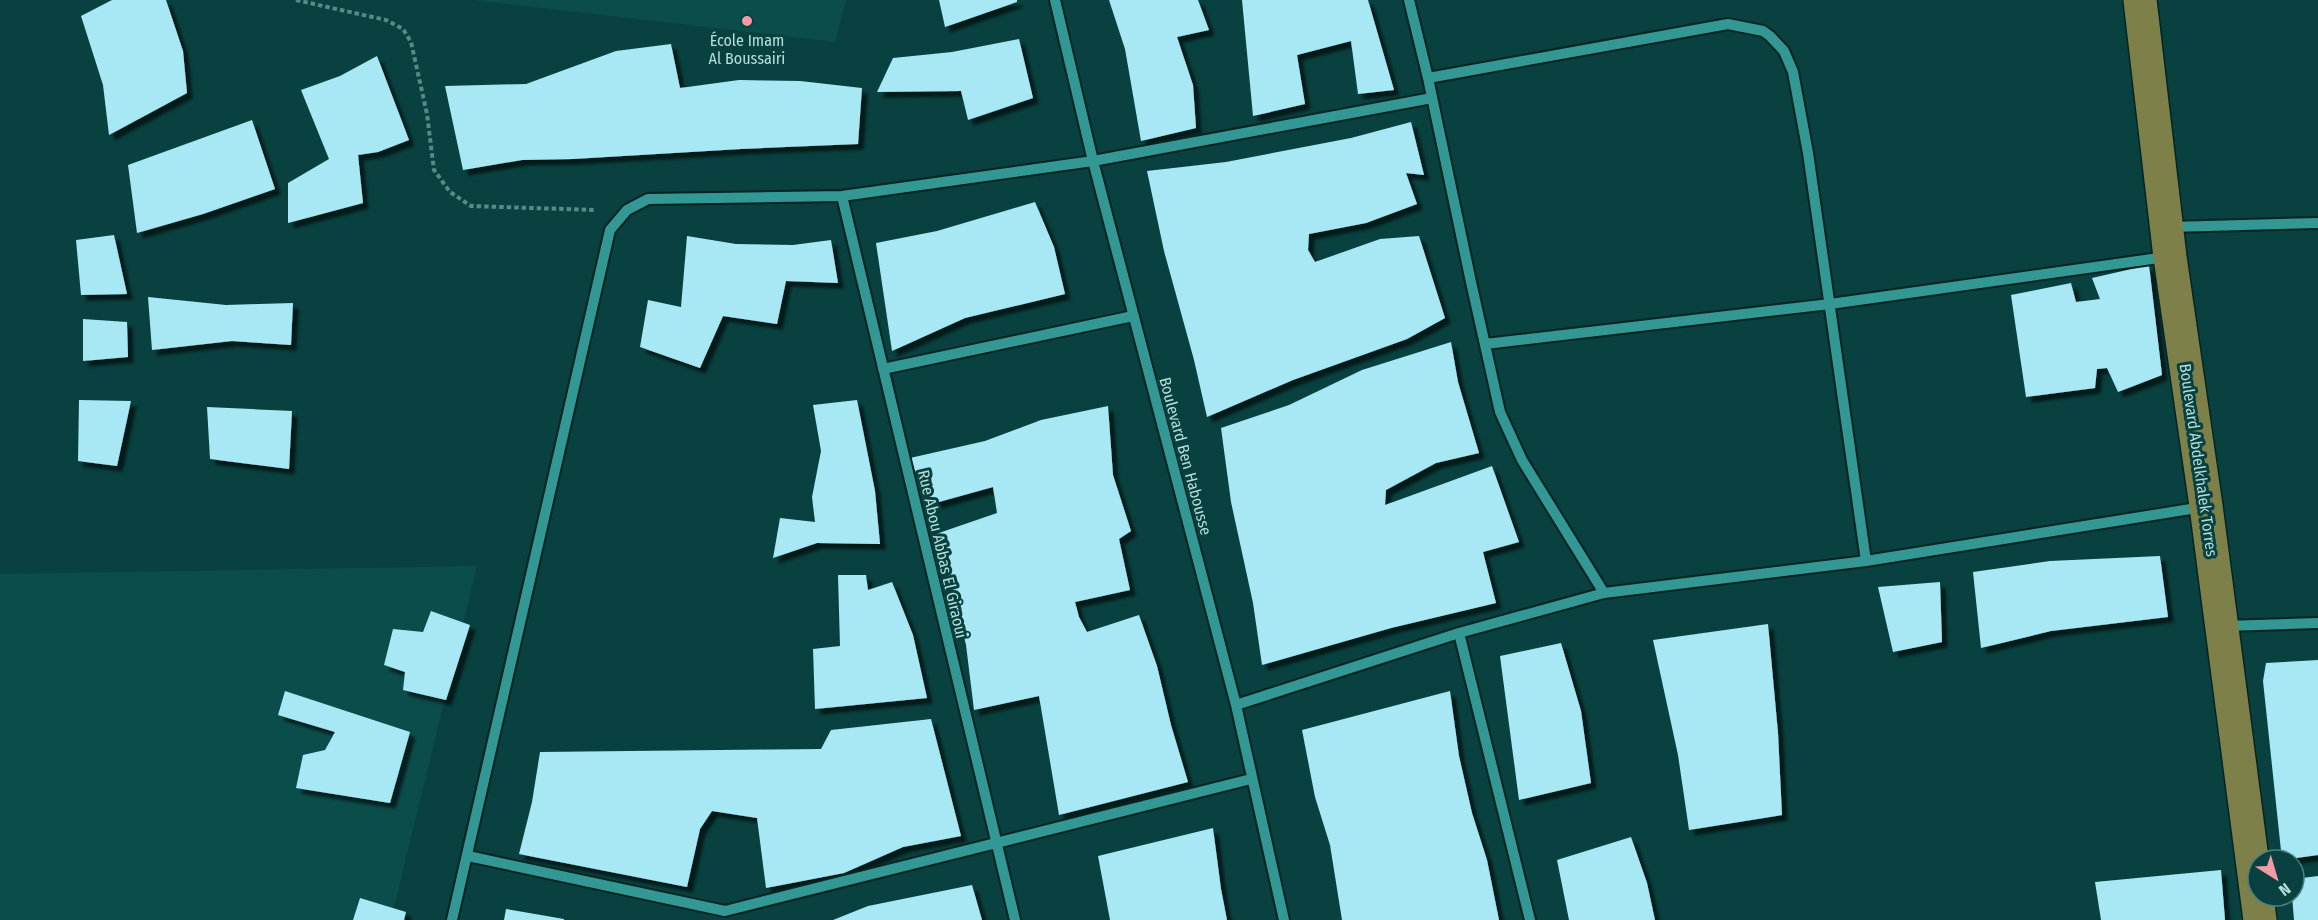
<svg xmlns="http://www.w3.org/2000/svg" width="2318" height="920" viewBox="0 0 2318 920" font-family="'Fira Sans Condensed',sans-serif">
	<defs>
		<filter id="shadow"><feDropShadow dx="5.5" dy="5.5" stdDeviation="1.5" flood-color="#0009"/></filter>
	</defs>
	<rect width="100%" height="100%" fill="#08413f"/>
	<path fill="#0b4d4b" d="M473,0H846L835,42Z
		M477,566L391,920H0V574Z"/>
	<path fill="#a8e8f4" filter="url(#shadow)" d="M112,0H166L183,51L187,93L109,135L103,85L81,16Z
		M939,0H1017V2L945,27Z
		M1109,0H1198L1209,30L1177,37L1193,85L1196,128L1141,141L1125,49Z
		M1242,0H1368L1394,90L1358,94L1351,41L1297,55L1305,104L1253,116Z
		M1019,39L1033,98L968,120L961,91L877,92L893,58L952,52Z
		M671,44L680,88L739,80L800,81L862,88L858,144L741,149L573,159L522,160L463,170L445,86L526,84L616,51Z
		M377,56L409,140L378,152L358,155L363,203L288,223V183L329,159L301,90L340,76Z
		M252,120L275,189L203,214L137,233L128,165Z
		M1411,122L1424,175L1406,173L1417,204L1366,223L1309,234L1308,250L1315,262L1380,239L1419,236L1445,318L1407,339L1293,380L1207,417L1194,360L1164,251L1147,171L1226,162L1351,138Z
		M1035,202L1054,247L1065,294L965,318L892,351L876,243L937,231Z
		M114,235L127,294L81,295L76,240Z
		M687,236L736,244L793,245L831,240L838,283L786,281L777,324L723,316L700,368L640,347L648,300L681,307Z
		M2149,265L2162,375L2118,392L2107,368L2097,369L2095,388L2026,397L2011,295L2071,283L2076,302L2100,299L2092,278Z
		M148,297L226,305L293,303L291,345L232,341L152,350Z
		M83,319L127,322L128,357L83,361Z
		M1451,342L1458,382L1479,453L1436,463L1386,490L1385,505L1492,466L1519,542L1483,552L1496,603L1391,628L1262,665L1253,603L1231,502L1221,428L1289,405L1362,370Z
		M79,400L131,401L117,466L78,461Z
		M857,400L875,491L880,544L817,543L773,558L780,518L815,522L812,497L821,451L813,405Z
		M1108,406L1113,475L1131,531L1119,539L1130,590L1075,602L1079,617L1087,632L1139,615L1157,666L1171,725L1188,782L1059,815L1039,696L974,710L966,645L951,582L933,535L997,513L993,487L928,505L910,458L985,441L1041,420Z
		M207,407L292,411L289,469L210,459Z
		M2160,556L2168,617L2051,631L1981,648L1973,572L2050,561Z
		M838,575H866L868,590L892,582L913,635L927,698L815,709L813,649L840,646Z
		M1940,582L1942,642L1893,652L1878,587Z
		M431,611L470,625L446,700L403,690L405,672L384,665L393,629L423,632Z
		M1768,624L1778,733L1782,815L1689,830L1678,755L1653,640Z
		M1561,643L1581,711L1591,783L1519,800L1500,656Z
		M2318,660V855L2282,860L2263,681L2266,663Z
		M285,691L410,732L390,803L296,788L303,755L325,750L335,732L278,715Z
		M1450,691L1459,756L1472,813L1487,860L1499,920H1342L1330,845L1315,797L1302,730Z
		M931,719L961,836L903,847L844,873L766,888L757,818L712,811L700,829L687,887L519,854L532,802L540,752L821,749L831,730Z
		M1213,828L1221,889L1227,920H1110L1098,856Z
		M1631,837L1647,883L1655,920H1569L1557,860Z
		M2221,870L2225,920H2101L2095,882Z
		M2318,876V920H2294L2292,896H2294V879Z
		M972,885L982,920H833L868,906Z
		M360,898L406,912L404,920H353Z
		M506,909L564,919V920H504Z"/>
	<g fill="none" stroke-linecap="round" stroke-linejoin="round">
		<defs>
			<path id="minor" d="M1055,0L1093,161L1236,705L1284,920
				M1409,0L1428,78L1471,282L1500,412L1522,460L1604,593
				M1428,78L1728,24L1763,31L1770,36L1784,51L1793,72L1808,153L1866,561
				M842,196L1015,920
				M2170,227L2318,223
				M1485,344L1830,304L2166,257
				M883,369L1133,316
				M2224,626L2318,623
				M1459,633L1530,920
				M1236,705L1459,633L1604,593L1866,561L2203,507
				M468,856L725,911L1251,779
				M452,920L610,230L627,210L648,199L842,196L1093,161L1432,98"/>
			<path id="major" d="M2140,0L2170,257L2206,506L2260,920"/>
		</defs>
		<use href="#minor" stroke="#052523" stroke-width="14"/>
		<use href="#major" stroke="#052523" stroke-width="36"/>
		<path stroke="#578a87" stroke-width="4" stroke-dasharray="4.5 3" stroke-linecap="butt" d="M296,0L386,20L403,29L411,42L427,114L434,170L450,192L471,206L594,210"/>
		<use href="#minor" stroke="#339893" stroke-width="10"/>
		<use href="#major" stroke="#7d8149" stroke-width="33"/>
	</g>
	<circle fill="#f39aa7" stroke="#08413f" stroke-width="2" cx="747" cy="21" r="6"/>
	<g text-anchor="middle" stroke-width="6" stroke-linejoin="round" paint-order="stroke">
		<g font-size="16" fill="#b4dfdc" stroke="#08413f">
			<text x="747" y="46">École Imam<tspan x="747" dy="18">Al Boussairi</tspan></text>
		</g>
		<g font-size="16" fill="#b4dfdc" stroke="#08413f">
			<text transform="translate(1186 456) rotate(75)" y="6">Boulevard Ben Habousse</text>
			<text transform="translate(2199 460) rotate(82)" y="6">Boulevard Abdelkhalek Torres</text>
			<text transform="translate(943 554) rotate(77)" y="6">Rue Abou Abbas El Giraoui</text>
		</g>
	</g>
	<g transform="translate(2276 878) rotate(143)"><circle r="28" fill="#08413f" stroke="#4d807e" stroke-width="1.5"/>
	<path d="M0-4.5L10 22L0 15L-10 22Z" fill="#f39aa7"/>
	<text y="-9" font-size="16" font-weight="bold" text-anchor="middle" fill="#b4dfdc">N</text>
	</g>
</svg>
